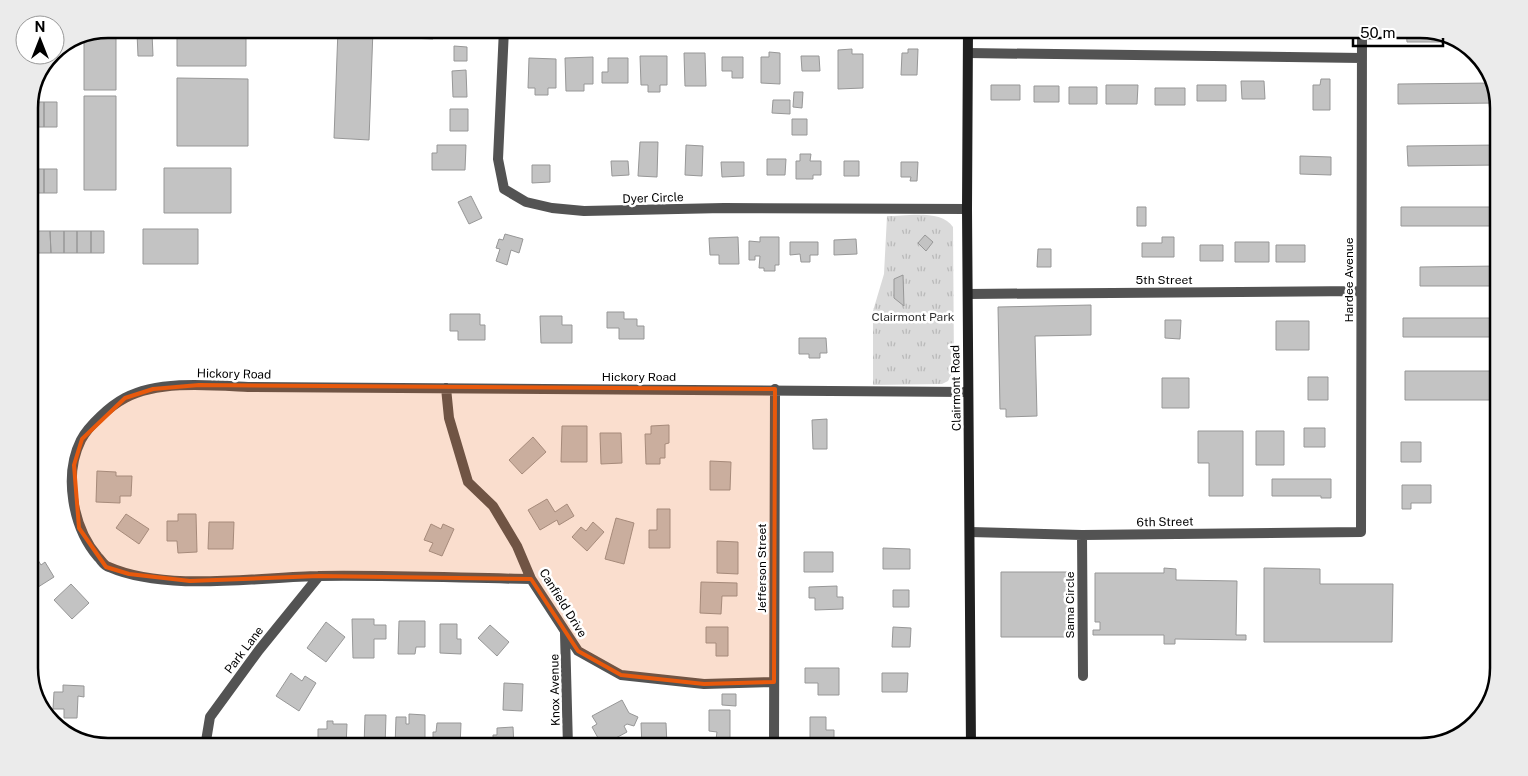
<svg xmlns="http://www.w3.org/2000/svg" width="1528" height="776" viewBox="0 0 1528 776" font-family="'Public Sans',sans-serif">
	<defs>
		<pattern id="park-tufts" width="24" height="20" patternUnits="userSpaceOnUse" patternTransform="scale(1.25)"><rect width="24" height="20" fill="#dadada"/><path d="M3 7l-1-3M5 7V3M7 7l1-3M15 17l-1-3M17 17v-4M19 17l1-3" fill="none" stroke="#b9b9b9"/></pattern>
	</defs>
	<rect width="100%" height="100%" fill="#fff"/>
	<path fill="url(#park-tufts)" d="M887,216C906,216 942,209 953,227L954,369L948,381L942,384L873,385V311L884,274Z"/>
	<path fill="#c3c3c3" stroke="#979797" d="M108,29H116V90H84V38Z
		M177,29H246V66H177Z
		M338,29H373L369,140L334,138Z
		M411,29H433V39L410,38Z
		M1016,29H1048V36H1016Z
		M1406,29H1420L1455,37L1461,42H1407Z
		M137,33H152L153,56H138Z
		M454,46L467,47V61H454Z
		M852,49V54H863V88L838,89V50Z
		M908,49H918L917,75H901L902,53H908Z
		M769,52L780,53V84L761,83V57H769Z
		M684,53H705L706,86H685Z
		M640,56H667V85H660V92H648V85H641Z
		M801,56H819L820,71H802Z
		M593,57V84H584V91H566L565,58Z
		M722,57H743V78H732V71H722Z
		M529,58L556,59V88H548V95H535V88H528Z
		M608,58H628V83H602V72H608Z
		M466,70L467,97H453L452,71Z
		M177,78L248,79V146H177Z
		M1321,79H1330V110H1313V85H1320Z
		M1241,81H1264L1265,99H1242Z
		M1493,83L1499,103L1398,104V84Z
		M991,85H1020V100H991Z
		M1106,85H1138L1137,104H1106Z
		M1197,85H1226V101H1197Z
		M1034,86H1059V102H1034Z
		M1069,87H1097V104H1069Z
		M1155,88H1185V105H1155Z
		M794,92H803L802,108L793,107Z
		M84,96H116V190H84Z
		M773,100H790V114L772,113Z
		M30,102H44V127H30Z
		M44,102H57V127H44Z
		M450,109H468V131H450Z
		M792,119H807V135H792Z
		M640,142H658L657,177L638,176Z
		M437,145H466L465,170H432V153H437Z
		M686,145L703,146L702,176L685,175Z
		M1499,145V165L1408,166L1407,146Z
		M800,154H811L810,161H821V175H813V179H796V161H800Z
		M1300,156L1331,157V175L1300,174Z
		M767,159H786L785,175H767Z
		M611,161H628L629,175L612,176Z
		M844,161H859V176H844Z
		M721,162H744V176L722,177Z
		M901,162H918L917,181H910L911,177H901Z
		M532,165H550V182L532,183Z
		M164,168H231V213H164Z
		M29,169H31V193H29Z
		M31,169H44V193H31Z
		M44,169H57V193H44Z
		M471,196L482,218L469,224L458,202Z
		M1137,207H1146V226H1137Z
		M1401,207H1499V226H1401Z
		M143,229H198V264H143Z
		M29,231H37V253L29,254Z
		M37,231H50L51,253H37Z
		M50,231H64V253H51Z
		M64,231H77V253H64Z
		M77,231H91V253H77Z
		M91,231H104V253H91Z
		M505,234L523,239L519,253L511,250L507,265L496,261L500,249L496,248L499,239L503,240Z
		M925,235L933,242L926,251L918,243Z
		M738,237L739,264H719V255H710L709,238Z
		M760,237H779V265H775V271H764V268H759L760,256H755V260H749V241L760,242Z
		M1162,237H1174V257H1142V243H1162Z
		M856,239L857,254L834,255V240Z
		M790,242H818V255H810V262H801L800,254L790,255Z
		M1235,242H1269V262H1235Z
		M1200,245H1223V261H1200Z
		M1276,245H1305V262H1276Z
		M1038,249H1051V267H1037Z
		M1499,266V286H1420V267Z
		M903,275L904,306L894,298V279Z
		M1091,305V335L1035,336L1037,416L1006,417V409H1000L998,307Z
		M607,312H624V319H637V326H644V339H619V328H607Z
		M450,314H480V325H485V340H458V331H450Z
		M540,316H562V325H572V343H541Z
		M1403,318H1499V337H1403Z
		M1165,320H1181L1180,339L1165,338Z
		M1276,321H1309V350H1276Z
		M799,338H826L827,353H820V358H809V354H799Z
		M1405,371H1499V400H1405Z
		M1308,377H1328V400H1308Z
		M1162,378H1189V408H1162Z
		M827,419V449H813L812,420Z
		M669,425V443L665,444V458H660V464H646L645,434H651V426Z
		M562,426H587V462H561Z
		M1304,428H1325V447H1304Z
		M1493,430H1499V560H1493Z
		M1198,431H1243V496H1209V463H1198Z
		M1256,431H1284V465H1256Z
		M600,433H621L622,463L601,464Z
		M533,437L546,452L522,474L509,460Z
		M1401,442H1421V462H1401Z
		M710,461L731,462L730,490H710Z
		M97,471L116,472V476H132L131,496H120V503L96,502Z
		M1272,479H1331V498H1321V496H1272Z
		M1402,485H1431V503H1411V509H1402Z
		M547,499L555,512L567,504L574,516L559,525L557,520L540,530L528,510Z
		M657,509H670V548H649V530H657Z
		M126,514L149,529L139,544L116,528Z
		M178,514H196L197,552L178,553L177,541H167V521H178Z
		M29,518L36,540L29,542Z
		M616,518L634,523L624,564L605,559Z
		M209,522H234L233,549H208Z
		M593,522L604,532L587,551L572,537L581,527L586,531Z
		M431,524L441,529L443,524L454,529L442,556L429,551L433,543L424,540Z
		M717,541L738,542V574L717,573Z
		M883,548L910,549V569H883Z
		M804,552H833V572H804Z
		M36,557L41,565L45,562L54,577L35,589L29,579V561Z
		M1164,568L1176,569V580L1237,581L1236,635H1246V640L1175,639V644H1164V635H1093V630H1100V622H1095V573H1164Z
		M1264,568L1320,569V584H1393L1392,642H1264Z
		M1001,572H1073V637H1001Z
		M701,582L737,583V596H722L721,614L700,613Z
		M71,584L89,603L72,619L54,600Z
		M837,586V597H843V609L815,610V598H809V587Z
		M893,590H909V607H893Z
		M1492,601H1499V662L1493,663Z
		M352,619H374V625H386V639H374V658H353Z
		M399,621H425V647H416L415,654H398Z
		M326,622L345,637L326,662L307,648Z
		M440,624H457V639H461V654L440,653Z
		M490,625L509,642L497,656L478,638Z
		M706,627H728V656H716V643H706Z
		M893,627L911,628L910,647H892Z
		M805,668H839V695H818V683H805Z
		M291,673L302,681L305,676L316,683L299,711L276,696Z
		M882,673H908L907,692H882Z
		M504,683L523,684L522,711L503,710Z
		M63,685L84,686V697L78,696L77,718H64V709H53L54,692H63Z
		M722,694H736V706L722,705Z
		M622,700L629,713L638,717L634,726L627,724L624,726L627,732L614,739L618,747H603L592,727L597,724L592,716Z
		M709,710H730V739H716L717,732L709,731Z
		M409,714L425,715V743L413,742V747H395L396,717H406V724H409Z
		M365,715H386L385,747H364Z
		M810,717H826V730H834V739H810Z
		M327,721H333V724H347L346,746L318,747V729H327Z
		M437,723H461L460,747H433V732H436Z
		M641,723H666L667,746L642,747Z
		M513,727L514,746L518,747H493V735H497V728Z
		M182,740V747H153V741Z"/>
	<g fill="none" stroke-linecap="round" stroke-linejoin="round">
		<path stroke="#535353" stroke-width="10" d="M504,29L498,159L504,189L526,202L552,208L584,211L724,208L967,209
			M968,53L1362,58
			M968,294L1361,291
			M446,388L449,418L468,482L493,506L517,546L531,579L578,651L621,675L704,684L774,682
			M970,532L1082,535L1361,532L1362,29
			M1082,535L1083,676
			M531,579C461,578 390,575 319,576C258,577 166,592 109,567C104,566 102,561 98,557C73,528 63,476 81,440C89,425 110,406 125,398C159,380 211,385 248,387L968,392
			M565,633L568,747
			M205,747L210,717L259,650L319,576
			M774,747L775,389"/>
		<path stroke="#202020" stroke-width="10" d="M968,29L967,209L971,747"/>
	</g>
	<path fill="#e8590c" fill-opacity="0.2" stroke="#e8590c" stroke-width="4" stroke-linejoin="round" d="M199,385L775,389L774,682L704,684L621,675L578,651L531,579L319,576L190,581L129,574L106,567L79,528L74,465L82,439L125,398L153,389Z"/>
	<g text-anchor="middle" stroke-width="5" stroke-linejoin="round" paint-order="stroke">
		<g font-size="12" fill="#000" stroke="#fff">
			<text transform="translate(653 198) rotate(-2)" y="4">Dyer Circle</text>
			<text x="1164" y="284">5th Street</text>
			<text transform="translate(1349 280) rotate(-90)" y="4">Hardee Avenue</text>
			<text transform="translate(234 374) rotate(1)" y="4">Hickory Road</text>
			<text x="639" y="381">Hickory Road</text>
			<text transform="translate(956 388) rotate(-91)" y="4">Clairmont Road</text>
			<text transform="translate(1165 522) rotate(-1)" y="4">6th Street</text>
			<text transform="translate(762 568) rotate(-90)" y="4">Jefferson Street</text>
			<text transform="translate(563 603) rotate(58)" y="4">Canfield Drive</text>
			<text transform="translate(1070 605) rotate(-90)" y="4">Sama Circle</text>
			<text transform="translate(244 650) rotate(-53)" y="4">Park Lane</text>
			<text transform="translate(555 690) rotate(-91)" y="4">Knox Avenue</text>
		</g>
		<g font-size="12" fill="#313131" stroke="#fff">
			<text x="913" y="321">Clairmont Park</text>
		</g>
	</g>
	<path d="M0 0H1528V776H0ZM108 38H1420A70 70 0 0 1 1490 108V668A70 70 0 0 1 1420 738H108A70 70 0 0 1 38 668V108A70 70 0 0 1 108 38Z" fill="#ebebeb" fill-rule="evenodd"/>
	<path fill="none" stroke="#000" stroke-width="2.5" d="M108 38H1420A70 70 0 0 1 1490 108V668A70 70 0 0 1 1420 738H108A70 70 0 0 1 38 668V108A70 70 0 0 1 108 38Z"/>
	<g transform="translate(40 40)"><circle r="24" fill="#ffffff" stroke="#999999"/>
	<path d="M0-4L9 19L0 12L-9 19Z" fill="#000000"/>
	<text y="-8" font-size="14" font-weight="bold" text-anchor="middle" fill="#000000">N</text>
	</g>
	<path d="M1353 38v8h90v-8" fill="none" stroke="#000000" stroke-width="2.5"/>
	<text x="1360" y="38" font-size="15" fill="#000000" stroke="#ffffff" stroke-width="4" paint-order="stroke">50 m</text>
</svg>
